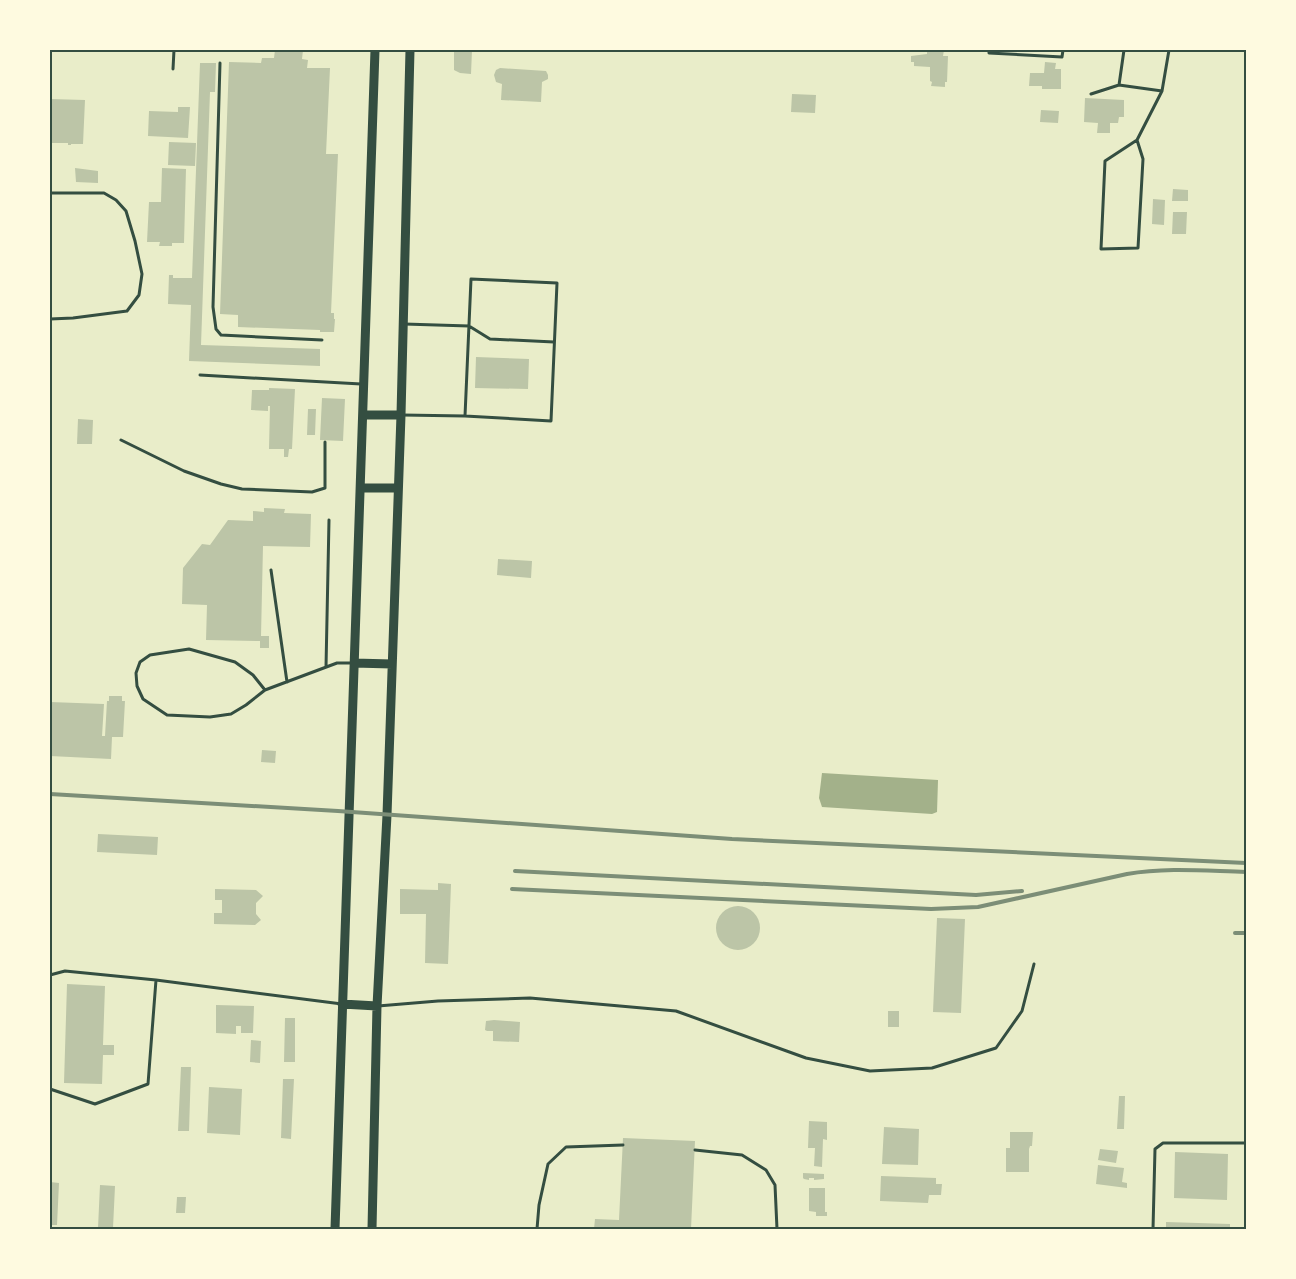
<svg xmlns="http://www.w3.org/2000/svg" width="1296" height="1279" viewBox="0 0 1296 1279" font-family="'Source Sans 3',sans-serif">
	<rect width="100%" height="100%" fill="#e9edc9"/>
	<path fill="#a3b18a" d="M822,773L938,780L937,812L932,814L822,807L819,798Z"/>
	<path fill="#bcc5a7" d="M275,50H303L302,59L308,60L307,68H330L326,154H338L331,313H334V319H335L334,332H320V330L238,327V315L220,314L229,62L261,63L262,58H274Z
		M454,50H472L471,74L460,73L454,70Z
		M927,50H944L943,56H948L947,82H945V87L931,86L932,82L930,81V67L914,66V62H911V56L927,54Z
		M1045,62L1056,63L1055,69H1061V89H1042V86H1029L1030,73H1044Z
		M200,63H216L215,92H210L201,345L320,349V366L189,361L191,305L168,304L169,275H173V278H192Z
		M500,68L546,71L548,75V79L542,82L541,102L501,100L502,84L496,82L494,75L496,70Z
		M792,94L816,95L815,113L791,112Z
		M1085,98L1124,100V117H1119L1118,123H1110V133H1097L1098,123L1084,122Z
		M50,99L85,100L83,144H71V145H68V143H51Z
		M178,107H190L188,138L148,136L149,111L178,112Z
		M1041,110L1059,111L1058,123L1040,122Z
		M169,142L196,143L195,166L168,165Z
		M75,168L98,171V183L76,182Z
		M162,168L186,169L184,243H172V246H159L160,242H147L149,202H161Z
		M1173,189L1188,190V201H1172Z
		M1153,199L1165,200L1164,225L1152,224Z
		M1173,212H1187L1186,234H1172Z
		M476,357L529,359L528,389L475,388Z
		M269,388L295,389L292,449H289L288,457H284V449H269L270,406H268V411L251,410L252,390H269Z
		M322,398L345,399L343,441L320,440Z
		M308,409H316L315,435H307Z
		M78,419L93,420L92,444H77Z
		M264,508L285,509L284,513L311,514L310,547L263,546L261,636H269V648H260V641L206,640L207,605L182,604L183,568L202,544L210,545L228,520L253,521V511L264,512Z
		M498,559L532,561L531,578L497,575Z
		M109,696H122V701H125L123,737H112L111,759L50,756V702L104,704L102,736H105L107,701H109Z
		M262,750L276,751L275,763L261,762Z
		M98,834L158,837L157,855L97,852Z
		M438,883L451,884L448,964L425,963L426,914H400V889L438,890Z
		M215,889L256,890L263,896L256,903V914L261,920L255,925L214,924V913H222V900H215Z
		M716 928a22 22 0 1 1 44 0a22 22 0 1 1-44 0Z
		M937,918L965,919L961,1013L933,1012Z
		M67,984L105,986L103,1045H114V1055H103L102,1084L64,1083Z
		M216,1005L254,1006L253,1033H241V1026H236V1034L216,1033Z
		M888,1011H899V1027H888Z
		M285,1018H295V1062H284Z
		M494,1020L520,1022L519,1042L493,1041V1031H487L485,1030L486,1021Z
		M251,1040L261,1041L260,1063L250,1062Z
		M181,1067H191L189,1131H178Z
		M283,1079H294L291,1139L281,1138Z
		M209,1087L242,1089L240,1135L207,1133Z
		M1119,1096H1125L1124,1129H1117Z
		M809,1121L827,1122V1140L823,1139L822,1167L814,1166L815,1148H808Z
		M884,1127L919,1129L918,1165L882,1164Z
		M1010,1132H1033L1032,1146H1030L1029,1149V1172H1006V1148H1010Z
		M623,1138L695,1141L691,1229H594L595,1219L619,1220Z
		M1100,1149L1118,1151L1116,1163L1098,1160Z
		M1175,1152L1228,1154L1227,1200L1174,1198Z
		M1098,1165L1124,1168L1122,1182L1127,1183V1188L1096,1184Z
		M803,1173L824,1174V1179L814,1180V1178H809V1180L804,1179L803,1178Z
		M881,1176L936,1178V1184H942L941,1195H929L928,1203L880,1201Z
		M50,1182L59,1183L57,1225H50Z
		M100,1185L115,1186L113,1228H98Z
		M809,1188H825V1212H827V1216H816V1212L809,1211Z
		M177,1197H186L185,1213H176Z
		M1166,1222L1230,1224V1229H1166Z"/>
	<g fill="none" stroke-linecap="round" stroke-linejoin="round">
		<path stroke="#344e41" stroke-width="3" d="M989,50V53L1062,57L1063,50
			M1124,50L1119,85L1162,91L1169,50
			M220,63L213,307L216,329L221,335L322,340
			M173,69L174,50
			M1091,94L1119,85
			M1137,140L1105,161L1101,249L1138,248L1143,159L1137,140L1162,91
			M50,193H104L116,200L126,211L135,241L142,274L139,295L127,311L73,318L50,319
			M404,324L469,326L490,339L554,342
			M200,375L361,384
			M402,415L465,416L551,421L557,283L471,279L465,416
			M121,440L184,471L221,484L242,489L312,492L325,488V442
			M271,570L287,682
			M326,667L329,520
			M265,690L253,675L235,662L189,649L150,655L140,662L136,673L137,686L143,699L167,715L210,717L231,714L246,705L265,690L337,663H354
			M50,975L65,971L156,980L342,1004
			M378,1006L438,1001L530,998L676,1011L806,1058L870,1071L932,1068L996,1048L1022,1011L1034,964
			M50,1089L95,1104L148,1084L156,980
			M695,1150L742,1155L766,1170L775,1185L777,1229
			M537,1229L539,1205L548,1164L566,1147L623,1145
			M1153,1229L1155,1149L1163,1143H1246"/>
		<path stroke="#344e41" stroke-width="9" d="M364,415H401
			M361,488H398
			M354,663L392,664
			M342,1004L377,1006
			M335,1229L375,50
			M372,1229L377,1006L387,815L401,415L410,50"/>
		<path stroke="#7c8e77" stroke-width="4" d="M50,794L338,811L732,839L1246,863
			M515,871L976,895L1022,891
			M512,889L931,909L978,907L1127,874C1167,867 1206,871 1246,872
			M1235,933H1246"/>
	</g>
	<rect width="1296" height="1279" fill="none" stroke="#fefae0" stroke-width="102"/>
	<rect x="51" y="51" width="1194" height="1177" fill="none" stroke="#344e41" stroke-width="2"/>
</svg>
